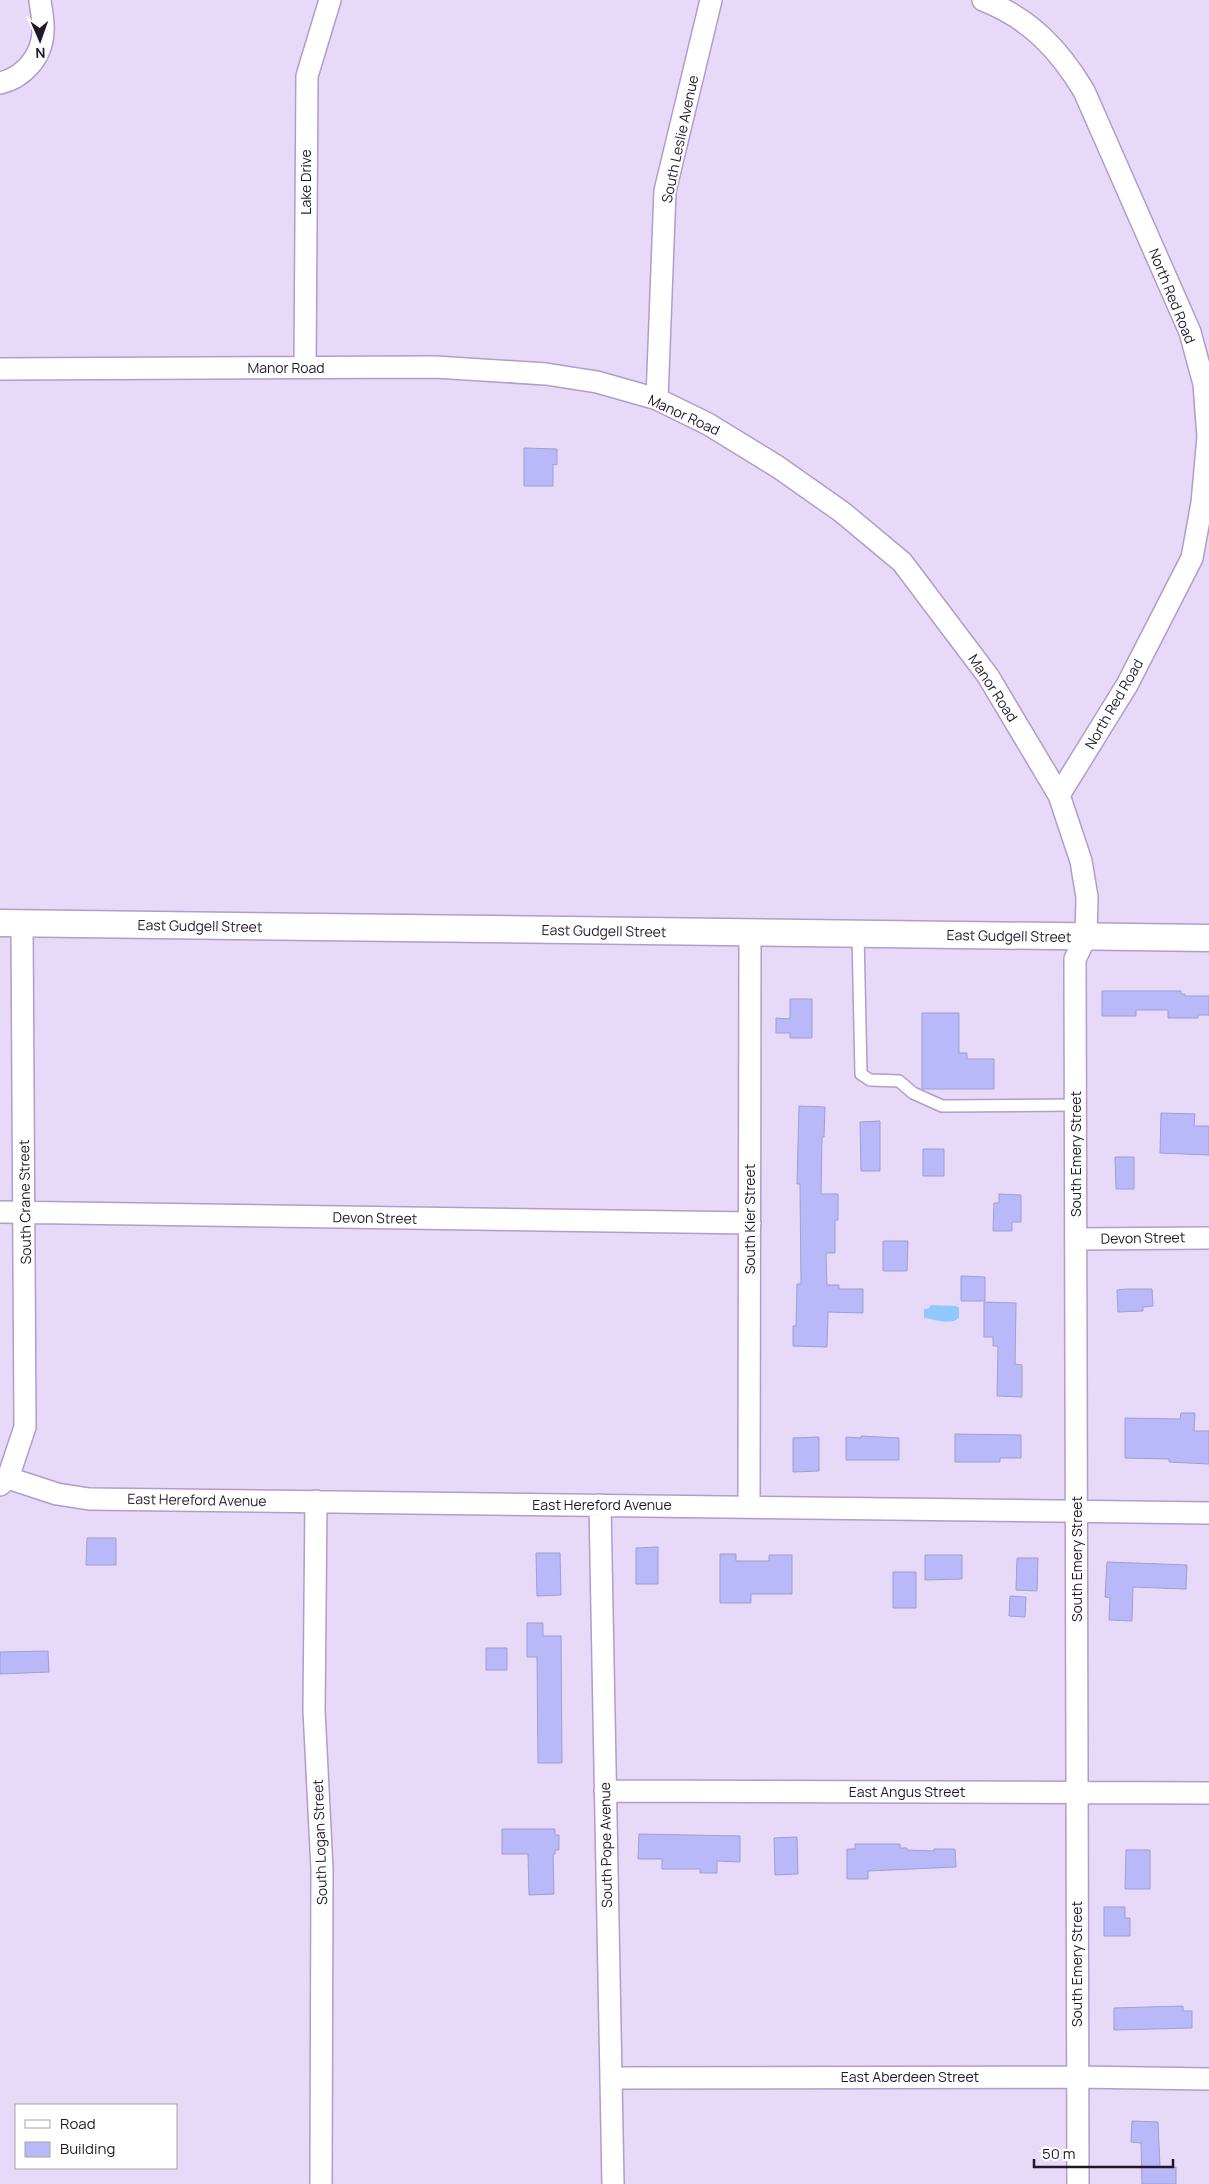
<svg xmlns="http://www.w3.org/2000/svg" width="1209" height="2184" viewBox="0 0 1209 2184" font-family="Manrope,sans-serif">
	<rect width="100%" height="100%" fill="#e6daf8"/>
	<path fill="#91cafa" d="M931,1305L956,1306L959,1308V1318C950,1326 934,1319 924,1318V1309H928Z"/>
	<path fill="#b9b9f9" stroke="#9f9fd1" d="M524,448L557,449V465L553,464V486H524Z
		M1102,991H1181V994H1185V996H1209V1015H1198V1018H1168V1010H1136V1016H1102Z
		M790,999H812V1038H790V1033H776V1018L790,1019Z
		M922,1013H959V1053H967V1059H994V1089H922Z
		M799,1106L825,1107L824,1137H822L821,1194H838V1220H835V1253H826L827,1285H839V1289H863V1313L828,1312L827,1347L793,1346V1326H796L797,1284H801L800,1184H797Z
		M1161,1113L1195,1114L1194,1126H1209V1155L1160,1153Z
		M880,1121V1171H861L860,1122Z
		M923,1149H944V1176H923Z
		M1115,1157H1134V1189H1116Z
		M999,1194L1021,1195V1222H1012V1231H993L994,1203H999Z
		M883,1241H908L907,1271H883Z
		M961,1276L985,1277V1301H961Z
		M1127,1289H1152L1153,1306L1143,1307V1311L1118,1312L1117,1290Z
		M984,1302L1016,1303L1015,1364L1022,1365V1397L997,1396L998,1346H993V1337H984Z
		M1181,1413H1195L1194,1431H1209V1464L1169,1462V1459L1125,1458V1418L1180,1419Z
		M955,1434L1021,1435V1458H1000V1462H955Z
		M861,1436L899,1438V1460H846V1437L861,1438Z
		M819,1437V1471L793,1472V1438Z
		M87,1538H116V1565H86Z
		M658,1547V1584H636V1548Z
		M536,1553H560L561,1595L537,1596Z
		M720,1554H736V1561H769V1555H792V1594H751V1603H720Z
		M925,1555H962V1579L925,1580Z
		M1017,1558H1038L1037,1591L1016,1590Z
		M1107,1562L1187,1565L1186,1589L1133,1587L1132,1621L1109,1620L1110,1598L1105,1597Z
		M893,1572H916V1608H893Z
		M1010,1596L1026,1597L1025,1617L1009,1616Z
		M527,1623H543V1636H561L562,1763H538L537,1657H527Z
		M486,1648H507V1670H486Z
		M48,1651L49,1672L0,1674V1652Z
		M502,1829H555V1835H559V1850H555V1854H553L554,1894L529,1895L528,1854H502Z
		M639,1834L740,1836V1862L717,1861V1873H700V1869H662V1859H638Z
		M797,1837L798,1874L775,1875L774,1838Z
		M855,1844H900V1848H907V1850L934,1851V1849H955L956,1867L868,1871V1879H847V1849H855Z
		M1126,1850H1150V1889H1125Z
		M1104,1907H1125V1918H1130V1936H1104Z
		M1183,2006V2011H1192V2028L1114,2030V2008Z
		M1132,2121L1158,2122L1160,2167H1176V2184H1142L1141,2143L1131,2142Z"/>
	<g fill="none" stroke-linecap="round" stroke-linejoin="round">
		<defs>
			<path id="service" d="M858,934L861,1074L870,1080L899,1081L913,1093L942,1106L1076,1105"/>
			<path id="minor" d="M983,0C1029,18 1059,49 1084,91L1190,332L1204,384L1208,437L1202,503L1192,558L1127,685L1059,795
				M0,83C23,78 42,57 43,32C44,22 41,10 40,0
				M305,368L307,76L330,0
				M0,369L435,367L546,374L597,382L657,399L708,424L778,467L842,512L902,562L988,676L1059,795L1081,861L1087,897L1086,937L1075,959L1078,2184
				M657,399L665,191L711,0
				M0,1212L750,1223
				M1076,1239L1209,1238
				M8,1478L25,1427L22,924
				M0,1485L8,1478L57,1494L89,1499L1209,1513
				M316,1501L314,1710L322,1869L321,2184
				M600,1505L613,2184
				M749,1506L750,933
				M605,1791L1209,1793
				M612,2078L1078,2077L1209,2079"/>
			<path id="tertiary" d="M0,923L1209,938"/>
		</defs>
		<use href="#service" stroke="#b19ccc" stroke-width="14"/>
		<use href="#minor" stroke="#b19ccc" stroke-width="24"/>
		<use href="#tertiary" stroke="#b19ccc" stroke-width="29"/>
		<use href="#service" stroke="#fff" stroke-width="11"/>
		<use href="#minor" stroke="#fff" stroke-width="21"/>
		<use href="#tertiary" stroke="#fff" stroke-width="26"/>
	</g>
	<g text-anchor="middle" stroke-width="4" stroke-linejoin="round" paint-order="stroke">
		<g font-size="14" fill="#20182a" stroke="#fff">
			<text transform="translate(680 139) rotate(-78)" y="5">South Leslie Avenue</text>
			<text transform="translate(306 182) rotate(-90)" y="5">Lake Drive</text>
			<text transform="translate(1172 296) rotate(68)" y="5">North Red Road</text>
			<text x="286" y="373">Manor Road</text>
			<text transform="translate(684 415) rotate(25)" y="5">Manor Road</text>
			<text transform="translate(993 688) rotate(57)" y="5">Manor Road</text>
			<text transform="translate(1114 704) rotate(-60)" y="5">North Red Road</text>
			<text transform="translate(200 926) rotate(1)" y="5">East Gudgell Street</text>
			<text transform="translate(604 931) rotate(1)" y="5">East Gudgell Street</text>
			<text transform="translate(1009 936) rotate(1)" y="5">East Gudgell Street</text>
			<text transform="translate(1076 1154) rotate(-90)" y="5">South Emery Street</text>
			<text transform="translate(25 1202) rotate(-91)" y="5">South Crane Street</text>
			<text transform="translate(375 1218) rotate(1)" y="5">Devon Street</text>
			<text transform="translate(750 1219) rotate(-90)" y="5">South Kier Street</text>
			<text transform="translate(1143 1238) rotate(-1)" y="5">Devon Street</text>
			<text transform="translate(197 1500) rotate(1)" y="5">East Hereford Avenue</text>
			<text x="602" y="1510">East Hereford Avenue</text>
			<text transform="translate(1077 1559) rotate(-90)" y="5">South Emery Street</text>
			<text x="907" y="1797">East Angus Street</text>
			<text transform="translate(320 1842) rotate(-92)" y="5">South Logan Street</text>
			<text transform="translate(606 1845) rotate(-91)" y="5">South Pope Avenue</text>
			<text transform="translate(1077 1964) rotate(-90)" y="5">South Emery Street</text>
			<text x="910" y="2082">East Aberdeen Street</text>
		</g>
	</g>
	<rect x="15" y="2104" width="162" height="65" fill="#ffffff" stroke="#a6a3aa"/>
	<rect x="25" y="2120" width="25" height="8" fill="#ffffff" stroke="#a6a3aa"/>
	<text x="60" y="2129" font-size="15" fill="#20182a">Road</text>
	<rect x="25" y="2142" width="25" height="15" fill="#b9b9f9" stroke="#a6a3aa"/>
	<text x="60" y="2154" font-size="15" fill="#20182a">Building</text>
	<g transform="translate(40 40) rotate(178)" stroke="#ffffff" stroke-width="4" paint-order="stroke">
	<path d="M0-4L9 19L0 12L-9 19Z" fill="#20182a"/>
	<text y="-8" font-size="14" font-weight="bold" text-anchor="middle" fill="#20182a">N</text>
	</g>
	<path d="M1034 2159v8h139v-8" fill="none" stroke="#20182a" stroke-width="2.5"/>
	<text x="1042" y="2159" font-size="15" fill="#20182a" stroke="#ffffff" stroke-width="4" paint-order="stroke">50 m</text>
</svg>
